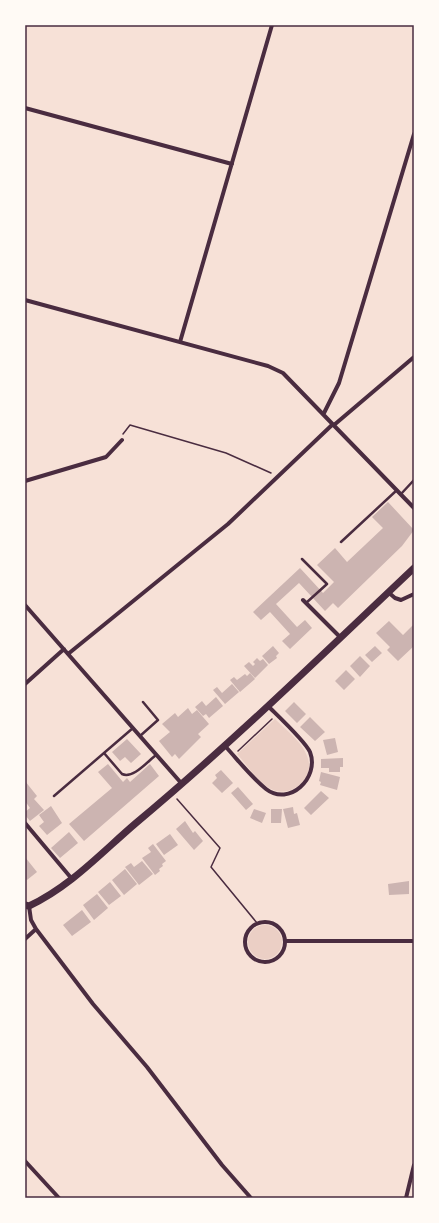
<svg xmlns="http://www.w3.org/2000/svg" width="439" height="1223" viewBox="0 0 439 1223" font-family="Bitter,serif">
	<rect width="100%" height="100%" fill="#f7e1d7"/>
	<path fill="#ebcfc5" d="M275,719C286,730 304,743 308,759C315,780 288,800 269,788C257,781 247,765 237,754Z
		M248 942a17 17 0 1 1 34 0a17 17 0 1 1-34 0Z"/>
	<path fill="#ccb4b1" d="M388,502L414,530L402,546L338,608L330,600L333,603L325,611L299,583L276,604L297,627L305,620L312,628L290,649L282,641L290,634L270,612L261,620L253,612L300,568L323,593L334,582L317,565L335,548L347,562L383,528L372,517Z
		M389,621L403,635L414,624V646L398,661L387,650L390,647L376,633Z
		M273,646L279,653L276,656L277,658L269,664L262,656Z
		M375,646L382,653L372,662L365,655Z
		M360,656L370,666L360,677L350,666Z
		M257,658L260,661L263,659L268,665L255,678L244,666L249,662L253,666L255,664L253,662Z
		M346,670L355,679L344,690L335,681Z
		M250,673L255,679L240,692L230,680L234,677L237,680L245,674L247,676Z
		M232,684L239,692L225,704L213,690L217,687L222,693Z
		M216,697L223,706L209,718L206,714L203,716L195,707L202,701L206,706Z
		M294,702L306,714L297,723L285,711Z
		M188,708L192,714L197,710L209,724L198,734L201,737L179,759L175,754L172,757L159,741L170,732L162,724L175,713L178,717Z
		M310,717L325,732L315,741L300,727Z
		M335,738L338,752L327,755L323,740Z
		M127,739L141,754L131,763L125,757L120,761L112,752Z
		M343,758V767H340V772H329V768H321V759Z
		M108,764L123,782L127,778L130,782L150,764L159,776L84,841L69,824L112,788L98,772Z
		M221,770L233,783L222,793L212,783L217,778L215,775Z
		M321,772L340,777L337,790L320,785L321,782L319,781Z
		M25,781L37,796L34,799L44,810L30,821L25,815V812L30,808L25,801Z
		M238,787L253,804L246,810L231,793Z
		M321,791L329,798L311,815L304,808Z
		M51,806L62,823L47,835L39,826L44,822L39,815Z
		M293,807L294,814L297,813L300,825L288,828L283,809Z
		M254,809L266,813L262,823L250,818Z
		M271,809H282L281,823H271Z
		M185,821L193,833L195,831L203,841L194,850L176,829Z
		M69,832L78,843L60,858L51,848Z
		M170,834L178,845L164,855L156,844Z
		M153,844L166,861L162,864L163,866L159,869L160,871L155,875L142,858L151,852L148,848Z
		M25,857L37,872L27,880L25,878Z
		M142,861L153,874L139,885L125,867L131,863L134,867Z
		M125,869L137,884L124,895L112,880Z
		M409,881V894L389,895L388,884Z
		M110,882L121,896L109,905L98,892Z
		M97,894L108,908L94,920L83,905Z
		M82,910L91,922L72,936L63,925Z"/>
	<g fill="none" stroke-linecap="round" stroke-linejoin="round">
		<path stroke="#4a2c40" stroke-width="1.5" d="M123,434L130,425L226,453L271,473
			M238,751L272,719
			M177,799L220,848L211,867L257,923"/>
		<path stroke="#4a2c40" stroke-width="2.5" d="M401,494L414,480
			M341,542L397,490
			M302,559L327,584L306,603
			M140,736L158,720L143,702
			M104,753L122,774C133,779 147,762 156,755
			M54,796L133,728"/>
		<path stroke="#4a2c40" stroke-width="4" d="M25,108L232,164
			M25,300L268,366L283,373L414,508
			M180,342L272,25
			M324,413L339,383L414,134
			M334,425L414,357
			M25,481L106,457L122,440
			M388,592L395,598L401,600L414,594
			M303,600L340,637
			M25,605L182,784
			M68,654L228,524L333,424
			M25,684L64,649
			M225,746C238,760 251,777 266,789C289,807 320,778 310,752C305,741 278,716 268,706
			M25,823L72,879
			M29,906L31,920L36,929L93,1004L147,1067L222,1165L251,1198
			M245 942a20 20 0 1 1 40 0a20 20 0 1 1-40 0Z
			M25,939L36,929
			M286,941H414
			M25,1161L59,1198
			M406,1198L414,1165"/>
		<path stroke="#4a2c40" stroke-width="7" d="M25,905L29,906C70,887 102,852 136,823C233,742 323,654 414,568"/>
	</g>
	<rect width="439" height="1223" fill="none" stroke="#fffaf5" stroke-width="52"/>
	<rect x="26" y="26" width="387" height="1171" fill="none" stroke="#4a2c40" stroke-width="1.5"/>
</svg>
